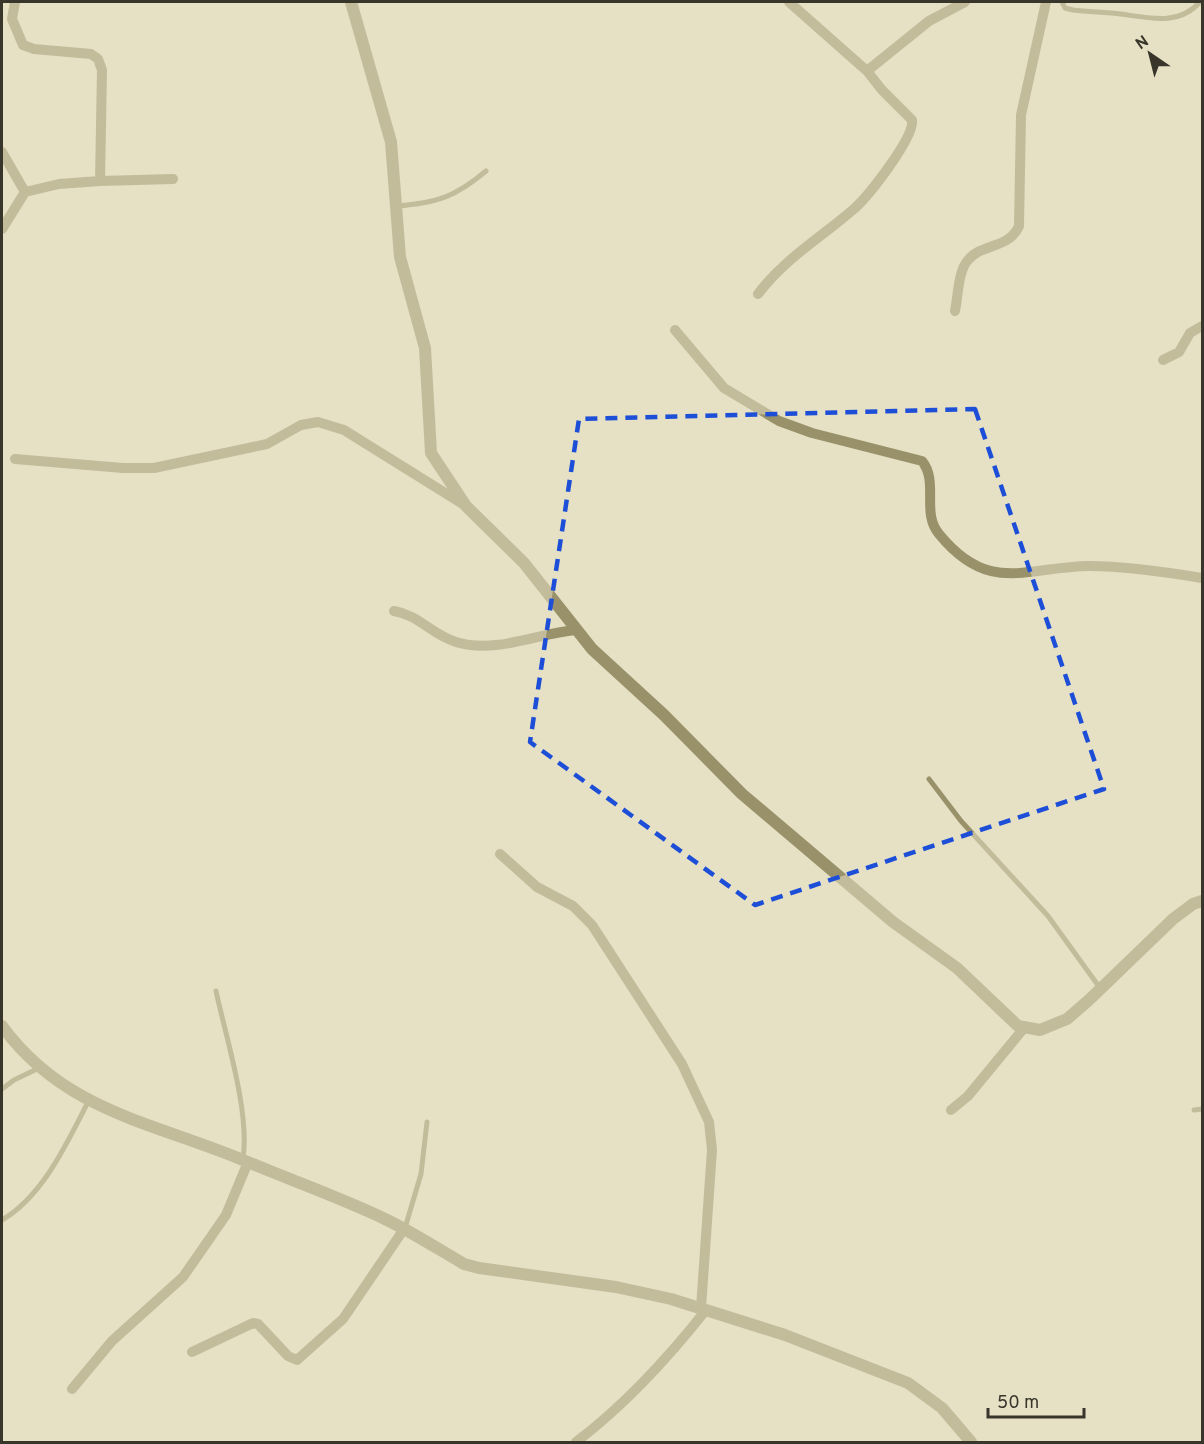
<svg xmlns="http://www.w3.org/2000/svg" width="1204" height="1444" viewBox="0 0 1204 1444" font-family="Overpass,sans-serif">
	<rect width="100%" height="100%" fill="#e6e0c4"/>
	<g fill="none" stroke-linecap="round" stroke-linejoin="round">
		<path stroke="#999169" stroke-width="5" d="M1062,2L1065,8L1073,10C1089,12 1105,12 1121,14C1149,18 1179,26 1200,2
			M397,206C437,203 455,197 486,171
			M929,779L961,821L1048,916L1100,988
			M216,991C226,1038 250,1112 243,1159
			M2,1089L14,1080L39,1068
			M1194,1110L1202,1109
			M2,1220C43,1196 67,1143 88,1102
			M405,1228L421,1174L427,1122"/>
		<path stroke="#999169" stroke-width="10" d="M789,2L867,71L929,21L965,2
			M2,152L25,192
			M100,181L173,179
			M2,229L25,192L59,184L100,181L102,70L98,59L91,54L34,49L23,45L12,19L15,2
			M758,294C785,258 822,237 855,208C869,195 915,137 912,120L882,90L867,71
			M955,311C958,297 958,271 968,260C982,243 1009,249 1019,226L1021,115L1046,2
			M675,330L724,388L779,421L812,433L922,461C939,482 921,513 939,534C989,595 1025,567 1089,566C1126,566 1166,572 1202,578
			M1163,360L1179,352L1190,333L1202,326
			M15,459L123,468H154L267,444L301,425L318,422L344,430L466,506
			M394,611C419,615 432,635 456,642C495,654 536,634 575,630
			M500,854L537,887L573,906L592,925L682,1064L709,1122L712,1150L701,1308
			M951,1110L968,1096L1024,1028
			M192,1352L253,1323L258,1324L288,1356L297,1360L343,1319L404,1229
			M72,1389L112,1341L183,1277L226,1215L248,1162
			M576,1442C625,1405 668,1358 706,1310"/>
		<path stroke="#999169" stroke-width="12" d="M351,2L391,142L400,257L425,348L431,453L466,506L524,563L592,649L664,715L742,794L893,922L957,968L1018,1026L1040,1030L1067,1019L1089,1000L1173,919L1193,904L1202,901
			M2,1026C64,1111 152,1122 243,1160C290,1180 339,1197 385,1219C412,1232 438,1249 464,1264L479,1268L616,1287L671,1299L785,1335L908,1383L942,1408L971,1442"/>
	</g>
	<path d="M0 0H1204V1444H0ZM975,409L1104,789L755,905L530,742L579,419Z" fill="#e6e0c4" fill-opacity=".55" fill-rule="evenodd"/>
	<path fill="none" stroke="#1d4ed8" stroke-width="4.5" stroke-dasharray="12 8" stroke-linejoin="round" d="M975,409L1104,789L755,905L530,742L579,419Z"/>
	<rect width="1204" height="1444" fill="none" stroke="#38362b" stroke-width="6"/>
	<g transform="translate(1150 54) rotate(325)" stroke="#e6e0c4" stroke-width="4.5" paint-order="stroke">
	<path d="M0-4.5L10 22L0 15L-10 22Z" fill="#38362b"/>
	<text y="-9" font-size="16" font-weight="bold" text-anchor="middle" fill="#38362b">N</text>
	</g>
	<path d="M988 1408v9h96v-9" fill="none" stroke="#38362b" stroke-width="3"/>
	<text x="997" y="1408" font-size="18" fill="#38362b" stroke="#e6e0c4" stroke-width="4.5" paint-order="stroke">50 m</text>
</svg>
